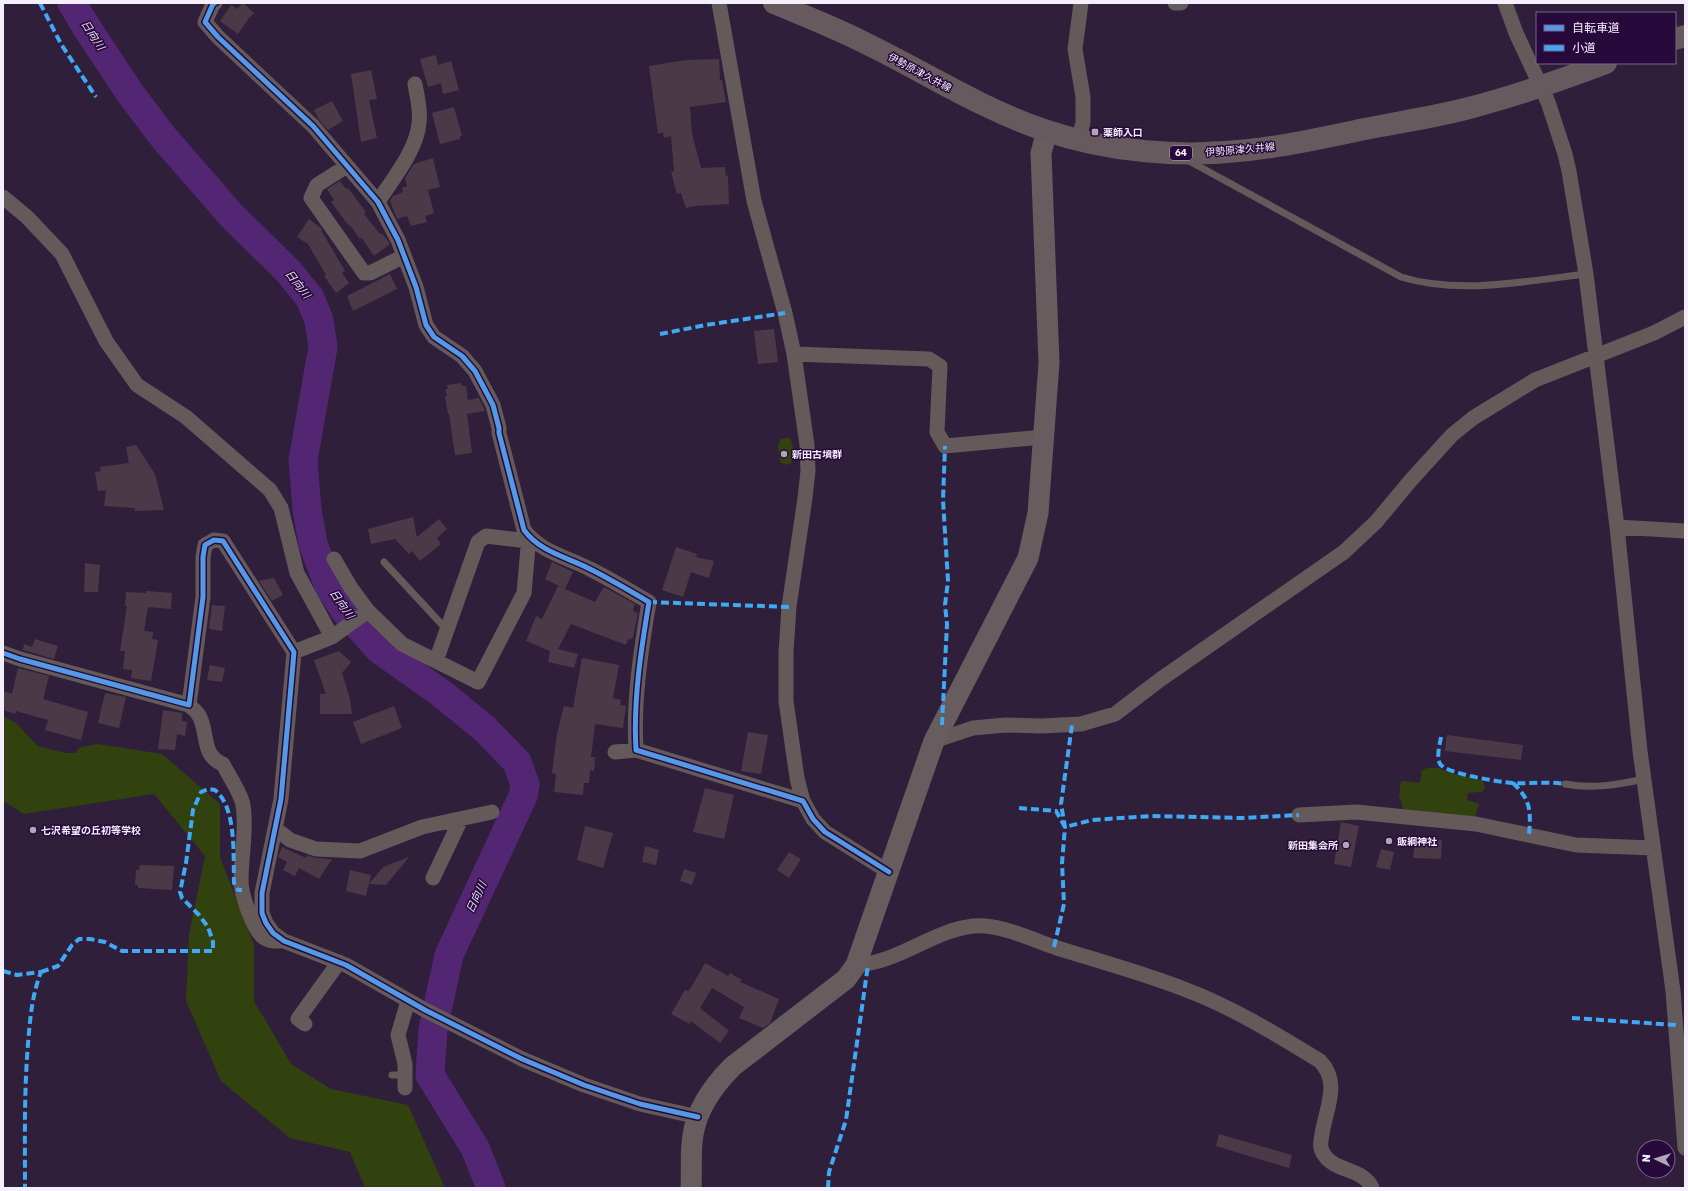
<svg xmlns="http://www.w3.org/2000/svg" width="1688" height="1191" viewBox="0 0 1688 1191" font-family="Rubik,'Noto Sans JP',sans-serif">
	<rect width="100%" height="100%" fill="#2f1f3b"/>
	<path fill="#31420f" d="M786,438H790C794,446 794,455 791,463L786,465L780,462L778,446L781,439Z
		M3,716L16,723L38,746L65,753H75L80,747L98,744L162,754L220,804V857L254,945V1001L291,1064L331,1089L408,1105L445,1188H365L350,1152L290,1138L221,1081L186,1001L189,935L205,856L154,794L24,814L3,801Z
		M1428,768H1438L1454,774L1483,781L1485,788L1482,792L1468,793L1467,800L1479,804L1474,819L1404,812L1399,796L1401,781L1420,783L1422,770Z"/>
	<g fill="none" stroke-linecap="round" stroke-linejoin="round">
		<path stroke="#532673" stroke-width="29" d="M72,3L87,28L130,93L164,138L232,216L288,271L310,298L319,320L323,347L303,460L307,509L313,544L329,586L346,612L380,650L441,693L485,729L517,762L525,785L523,796L449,955L433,1029L430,1075L475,1148L491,1188"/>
	</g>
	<path fill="#4c3948" d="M243,3L254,13L249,18L238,34L220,21L231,5L237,9Z
		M436,55L438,65L451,61L459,90L443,94L441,83L428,87L420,59Z
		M719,59L720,80H722L726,102L690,107L692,134L701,168L725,167L726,176H728L729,204L694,206L686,208L681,193L677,194L671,172L674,171L671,136L664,138L663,132L658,134L649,66L686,60Z
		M371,70L377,99L369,100L377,138L361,142L351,74Z
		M332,101L343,121L328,130L319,120L314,110Z
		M454,107L462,136H460V139L440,144L432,113Z
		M433,158L440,187L428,190L434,213L425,216L427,222L411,226L407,216L397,219L390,201L393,196L403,192L402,188L407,186L405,178L414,164Z
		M340,181L346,189L348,188L366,212L364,214L380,234L382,233L390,244L374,256L362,238L360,239L350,225L349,226L331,202L334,200L327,189Z
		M309,219L322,229L321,230L345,271L342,273L349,283L336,293L324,276L326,275L308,244L297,237Z
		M390,274L397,289L353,311L347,296Z
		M774,329L778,362L758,364L754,331Z
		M461,383L462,386H466L468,400L479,398L485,411L467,414L472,453L455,455L449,414H448L445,397L447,396L445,389H448L447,385Z
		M136,445L155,474L164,510L135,511V508L104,506L106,490L98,491L95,472L101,471L100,467L129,463L126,447Z
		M413,517L417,537L439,519L447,529L437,538L441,544L420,561L412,551L409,554L395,539L371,544L368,529Z
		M676,547L697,554L696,557L714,561L709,578L691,572L683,597L662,590Z
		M552,562L573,572L565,589L545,579Z
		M85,563L100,565L98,592H84Z
		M274,578L283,595L272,601L259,581Z
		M558,586L595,602L604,587L635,604L633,611L638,613L633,638H631V640L628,639L626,645L571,624L558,649L578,654L574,668L548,662L550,651L526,641L536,616L542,619Z
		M146,591L172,593L171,609L148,607L144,631L153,632L152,639L158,640L151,681L131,678L132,670L123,669L125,651H120L127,606H125L126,592L146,593Z
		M212,605L225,606L222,631L209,629Z
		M35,639L58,646L54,659L23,650L24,644L32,647Z
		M339,651L351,662L342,673L350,699L352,714H320V694H326L314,660Z
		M582,658L619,665L613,698L621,700L620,705L626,706L623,728L595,724L591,757H595L594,771L590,770L589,783H584L583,795L554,792L556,774L552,773L557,734L564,706L573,708Z
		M210,665L225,668L222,682L207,680Z
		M18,668L49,676L43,699L88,712L81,740L45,730L48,720L16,711L15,714L3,710V691L12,694Z
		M105,693L126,697L119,728L98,723Z
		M394,706L402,728L361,744L353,722Z
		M163,710L182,713V721L187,722L185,736L177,734L175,750L158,749Z
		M748,732L768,735L761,774L741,771Z
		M1447,735L1523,745L1521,760L1445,751Z
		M705,788L734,795L724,839L693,832Z
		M1341,822L1359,826L1351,867L1334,864Z
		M585,826L613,833L603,868L577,860Z
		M1415,838L1442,840L1441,859L1413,858Z
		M645,846L659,850L656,865L642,862Z
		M282,847L306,858L307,855L315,858L332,859L319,879L299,868L295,876L283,870L287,862L278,857Z
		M1381,849L1394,852L1390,870L1376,867Z
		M789,852L801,859L789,878L777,870Z
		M409,857L386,885L369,884L383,867Z
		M140,865L174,866L172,890L138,888V885H135L136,870H139Z
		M684,869L696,873L692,885L680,881Z
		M350,870L371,875L366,896L346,891Z
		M705,963L728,976L730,973L742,980L740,982L779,999L770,1023L763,1028L739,1018L744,1007L712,988L700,1008L729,1031L720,1043L691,1021L690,1024L671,1014L685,990L689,991Z
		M1219,1134L1292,1155L1289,1168L1216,1146Z"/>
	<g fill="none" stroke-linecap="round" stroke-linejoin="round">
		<path stroke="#635a59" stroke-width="7" d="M1190,159L1191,162L1401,277C1460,295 1526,281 1586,274
			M384,562L447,630
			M1565,784C1592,789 1617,785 1644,779
			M392,1075H405"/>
		<path stroke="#635a59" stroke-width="15" d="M215,3L213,4L205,22L218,37L313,126L378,202L398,240L416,287L426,325L434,337L462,356L475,371L493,405L499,428V433L524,530C540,552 567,557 590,569C610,579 630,591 649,602C641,650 633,701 636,750L803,801L813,819L825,832L889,872
			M719,3L754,201L785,313L794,354L807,445L808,471L805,498L789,607L786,652V701L797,778L803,801
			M1175,3H1181
			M1505,3L1516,33L1548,102L1565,154L1569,171L1586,274L1617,527L1640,751L1673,991L1685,1148
			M1079,140L1083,122V97L1075,49L1081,3
			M347,166L317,185L311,198L364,273H370L404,256
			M3,197L27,217L62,254L106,341L137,385L186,417L270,490L281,508L297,573L332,637
			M378,202C392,180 417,150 419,123C421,110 417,97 415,84
			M794,354L929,359L940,366L937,432L945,446L1043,437
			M1617,527L1685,531
			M334,559L351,588L368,611L402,644L478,682L524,593L529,536
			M294,652L332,637L368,611
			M3,653L20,659L189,705L203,597V557L205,545L214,540L223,541L294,652L281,799L262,893V913L266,923L273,933L284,941L346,965L425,1010L522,1059L584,1085L640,1104L698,1117
			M436,661L478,542L486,536L528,541
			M189,705C192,708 196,711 198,714C209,729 200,756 223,764C228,775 241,793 243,805C247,831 241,855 241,881C241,894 253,929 263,937C269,942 276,941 283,941
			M934,741L973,728L1005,725L1042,726L1081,724L1115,714L1161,679L1344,552L1376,522L1411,480L1452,435L1473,418L1535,380L1654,333L1685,317
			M615,752L636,750
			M1299,815L1356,812L1476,824L1576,845L1653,848
			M275,828L290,840L316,849L360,851L422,827L492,812
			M433,878L461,819
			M856,965C898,963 931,931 973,926C1000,923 1032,940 1057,948C1099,961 1143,973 1184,989C1232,1007 1276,1034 1320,1061C1341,1083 1326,1108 1322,1134C1321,1140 1319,1147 1323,1153C1333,1172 1364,1168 1372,1188
			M305,1024L298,1019L339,962
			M405,1088V1064L398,1035L408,1001"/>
		<path stroke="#675c5e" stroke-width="21" d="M691,1188C692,1171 690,1152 693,1135C697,1108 715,1084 733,1066L846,979L856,965L934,741L1028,558L1038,513L1049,363L1041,153L1047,131"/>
		<path stroke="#665a5e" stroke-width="22" d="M774,3C802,15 831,26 859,40C922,70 977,107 1044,130C1109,152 1181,158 1249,150C1288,146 1327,137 1365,129C1400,122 1435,117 1469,108C1515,96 1561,80 1606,63
			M1675,39L1685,36"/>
		<path stroke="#3fa9f5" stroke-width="4" stroke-dasharray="8 4" stroke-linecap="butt" d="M40,3L61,44L96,97
			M660,334L706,325L785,313
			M649,602L789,607
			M942,725L947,624L945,605L948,581L943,500L945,446
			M1441,737C1440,744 1436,756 1440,764C1447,774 1500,782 1513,783C1530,784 1548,781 1565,784
			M1513,783C1531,800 1531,811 1529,835
			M1019,808L1056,811L1065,827L1092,820L1151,816L1242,818L1299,815
			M1054,947L1064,904L1062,863L1065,827L1061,804L1072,725
			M3,971L17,975L41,972C32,995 30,1019 28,1044C24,1092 25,1140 25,1188
			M41,972L58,966L72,945L79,939H90L105,942L122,951H213V942L208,927L199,915L182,898L180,892L186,863L193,810L201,792L208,789L215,790C237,808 233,856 234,883L238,890H242
			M1572,1018L1676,1025
			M828,1188L829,1172L846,1120L868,965"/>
		<defs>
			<path id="cycleway" d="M215,3L213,4L205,22L218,37L313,126L378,202L398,240L416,287L426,325L434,337L462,356L475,371L493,405L499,428V433L524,530C540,552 567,557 590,569C610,579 630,591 649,602C641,650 633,701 636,750L803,801L813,819L825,832L889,872
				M3,653L20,659L189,705L203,597V557L205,545L214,540L223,541L294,652L281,799L262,893V913L266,923L273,933L284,941L346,965L425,1010L522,1059L584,1085L640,1104L698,1117"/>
		</defs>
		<use href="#cycleway" stroke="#27093b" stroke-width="8"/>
		<use href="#cycleway" stroke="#5399e6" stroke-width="5"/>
	</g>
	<g fill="#b0a6b8" stroke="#27093b" stroke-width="1.5">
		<rect x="1091" y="128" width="8" height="8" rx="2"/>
		<circle cx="784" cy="454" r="4"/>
		<circle cx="33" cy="830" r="4"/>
		<circle cx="1389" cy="841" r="4"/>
		<circle cx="1346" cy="845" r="4"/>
	</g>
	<g text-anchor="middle" stroke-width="3" stroke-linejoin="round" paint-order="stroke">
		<rect fill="#27093b" stroke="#b7aac2" stroke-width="1" x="1170" y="146" width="22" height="14" rx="3"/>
		<g font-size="9" font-weight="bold" fill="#f5effc">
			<text x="1181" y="156">64</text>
		</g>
		<g font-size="10" fill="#f5effc" stroke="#27093b">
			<text transform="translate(920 72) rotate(28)" y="4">伊勢原津久井線</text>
			<text transform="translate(1240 149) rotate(-5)" y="4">伊勢原津久井線</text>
		</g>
		<g font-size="10" font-weight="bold" fill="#f5effc" stroke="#27093b" text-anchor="start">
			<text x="1103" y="136">薬師入口</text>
			<text x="792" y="458">新田古墳群</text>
			<text x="41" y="834">七沢希望の丘初等学校</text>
			<text x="1397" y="845">飯綱神社</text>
			<text x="1338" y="849" text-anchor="end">新田集会所</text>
		</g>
		<g font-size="11" font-style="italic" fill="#e8ddf4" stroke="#27093b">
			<text transform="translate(93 35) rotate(57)" y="4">日向川</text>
			<text transform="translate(298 284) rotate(52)" y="4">日向川</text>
			<text transform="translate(342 604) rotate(55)" y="4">日向川</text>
			<text transform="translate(476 897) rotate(-65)" y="4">日向川</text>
		</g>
	</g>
	<rect width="1688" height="1191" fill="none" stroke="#f5effc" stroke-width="8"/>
	<rect x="1536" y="12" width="140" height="52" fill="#27093b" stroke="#796588"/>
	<rect x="1544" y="25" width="20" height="6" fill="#5399e6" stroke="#796588"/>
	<text x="1572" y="32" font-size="12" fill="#f5effc">自転車道</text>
	<rect x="1544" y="45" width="20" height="6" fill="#3fa9f5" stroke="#796588"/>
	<text x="1572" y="52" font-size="12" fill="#f5effc">小道</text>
	<g transform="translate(1656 1159) rotate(274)"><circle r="19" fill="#27093b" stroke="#796588"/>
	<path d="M0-3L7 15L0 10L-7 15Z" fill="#b0a6b8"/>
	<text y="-6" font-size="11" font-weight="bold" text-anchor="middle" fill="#f5effc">N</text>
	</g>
</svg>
